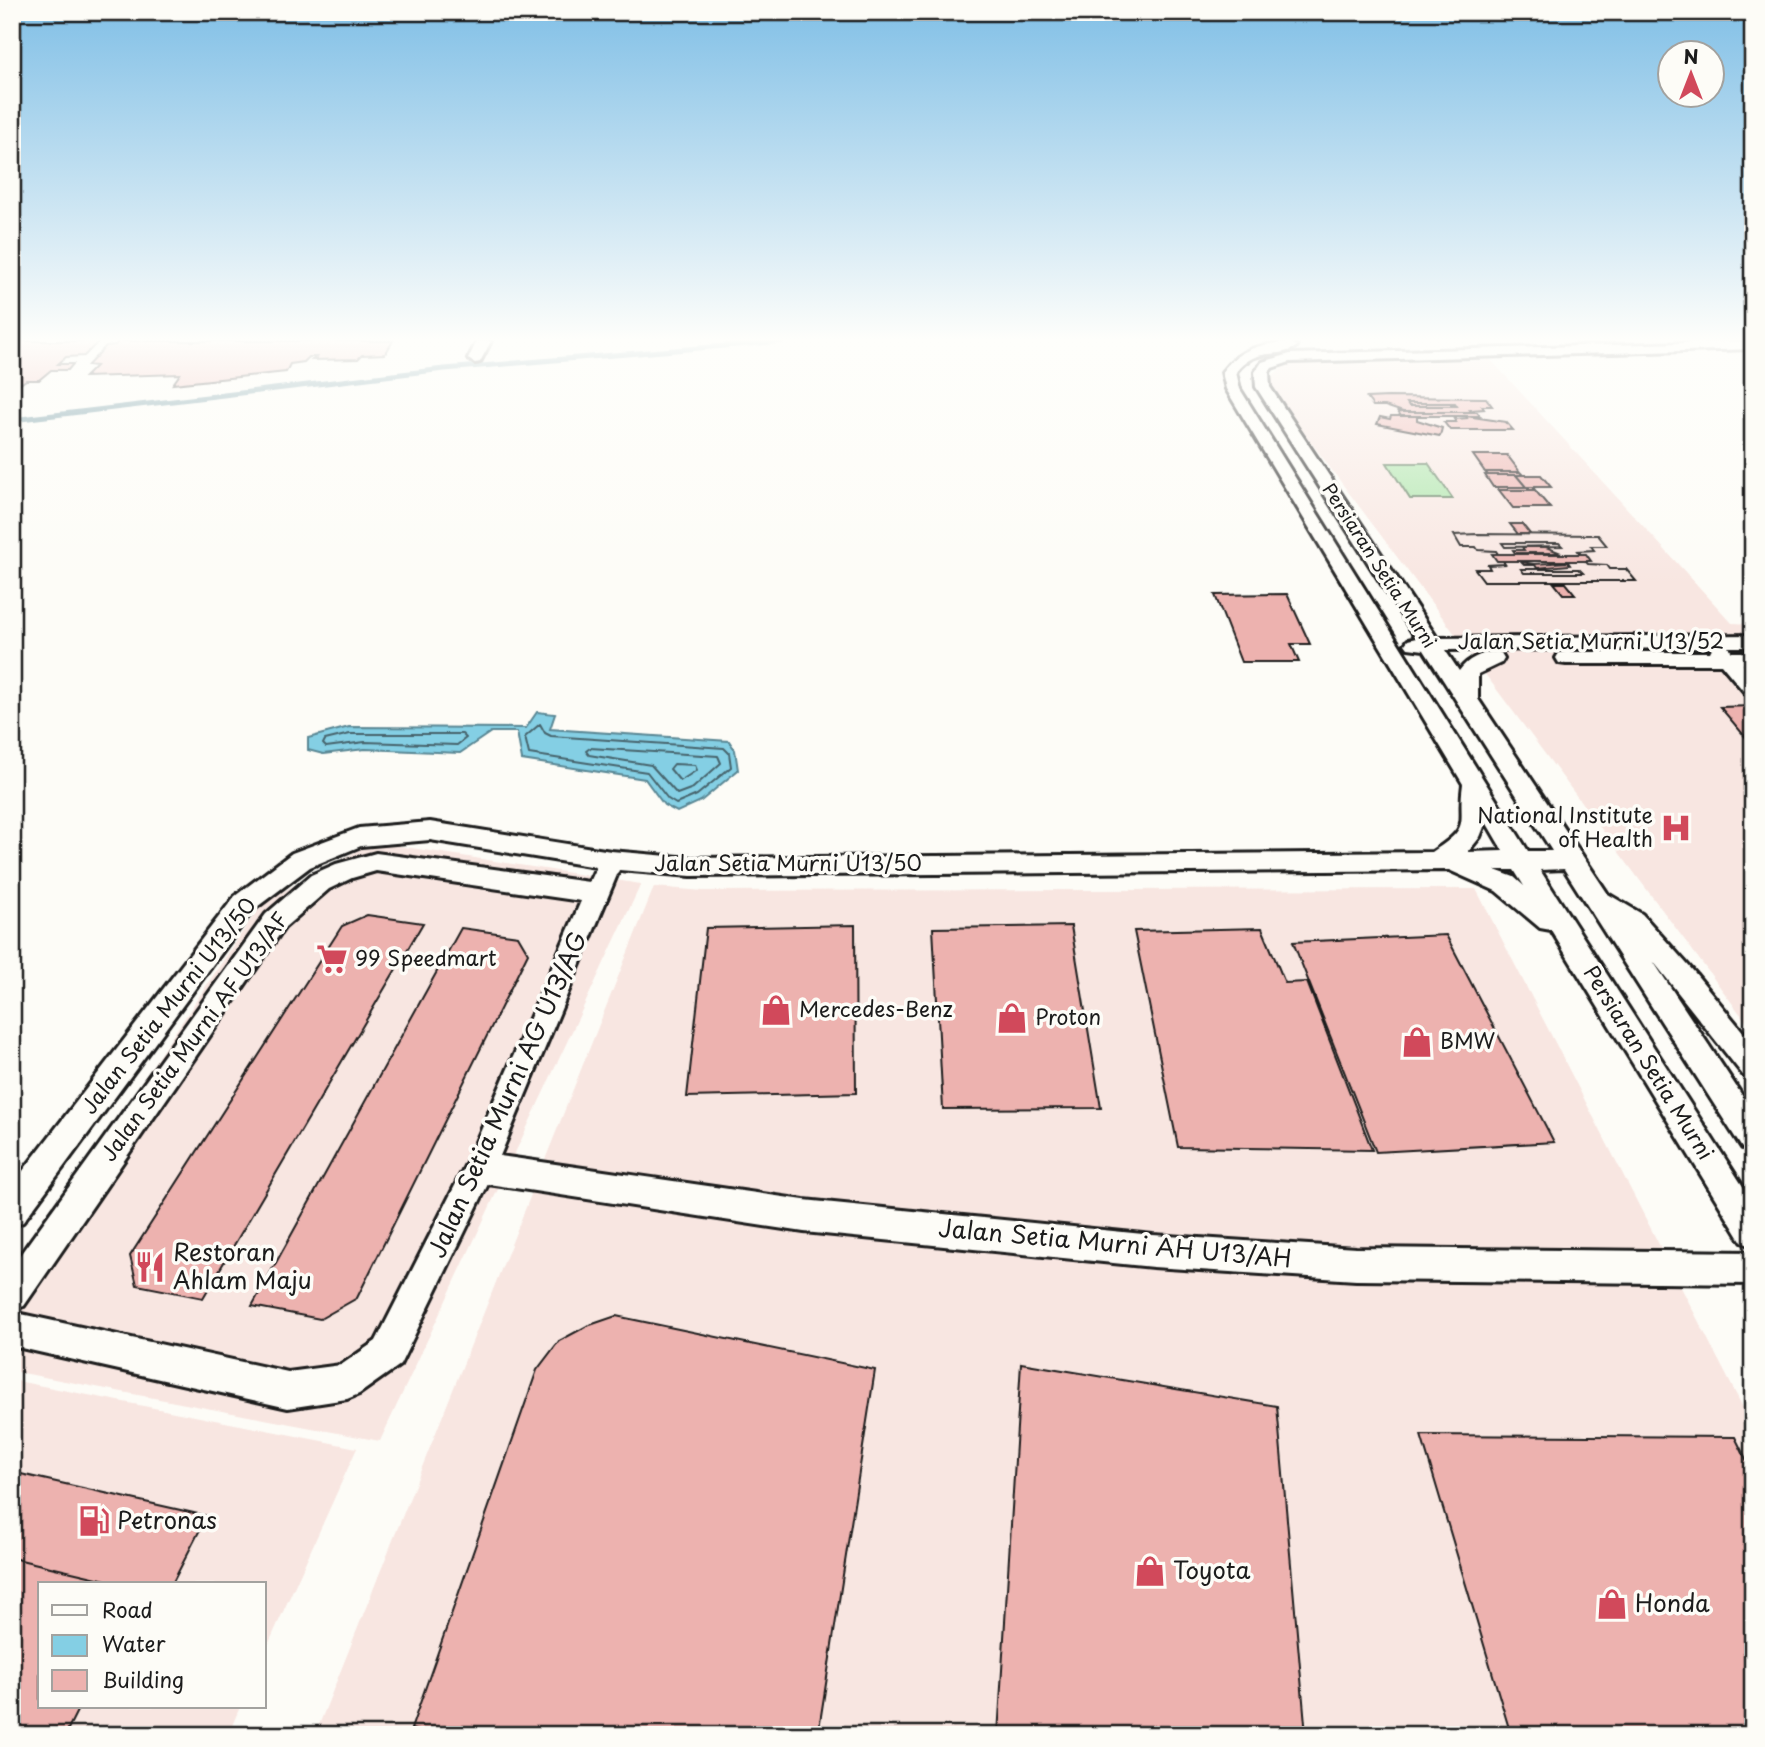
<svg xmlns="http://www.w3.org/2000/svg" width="1765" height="1747" viewBox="0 0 1765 1747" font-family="'Playpen Sans',sans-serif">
	<rect width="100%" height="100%" fill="#fdfcf7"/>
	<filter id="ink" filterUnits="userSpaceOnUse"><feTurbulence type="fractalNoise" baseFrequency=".0143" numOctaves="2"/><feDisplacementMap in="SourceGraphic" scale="14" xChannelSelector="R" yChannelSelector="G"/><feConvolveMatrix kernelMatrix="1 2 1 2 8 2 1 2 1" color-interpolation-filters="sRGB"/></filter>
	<g filter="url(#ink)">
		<path fill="#f8e6e1" d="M1491,360L1732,623L1753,624V1031L1265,381L1286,365Z
			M373,842L641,884L380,1441L12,1371V1274L262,903Z
			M654,887L704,891L1476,889L1753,1427V1735H315Z
			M12,1380L357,1448L264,1654V1584H40V1707H240L228,1735H12Z"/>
		<path fill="#ace4a9" stroke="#648062" stroke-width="2" d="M1387,463H1428L1453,499H1410Z"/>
		<path fill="#84cfe4" stroke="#5a8794" stroke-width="2" d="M537,712L555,714L550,729L729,741L735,750L738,770L701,801L677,812L664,805L645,779L522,760L517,732H491L460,753L365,749L323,754L308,750V738L349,727L526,728Z"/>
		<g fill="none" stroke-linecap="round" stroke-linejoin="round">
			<path stroke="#46646c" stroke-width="2" d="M540,724L545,733L551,736L724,748L729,753L731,767L697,795L676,804L668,799L647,772L529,754L525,737Z
				M350,734H462L466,738L457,745L365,742L326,747L323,744L325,740Z
				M590,748L718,756L721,763L693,788L677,794L651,765L589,755L586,751Z
				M674,764L695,765L697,770L680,781L670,769Z"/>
			<path stroke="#5a8794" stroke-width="5" d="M12,420L444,369L783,341"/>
		</g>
		<path fill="#edb2af" stroke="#1c1c1c" stroke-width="2" fill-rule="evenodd" d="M12,341H99L84,356L66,357L58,364H73L68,370H51L39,380H26L12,390Z
			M119,341H393L385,354L362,355L358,359L312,360L316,357H309L304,362L290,364L286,372L173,384L180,374L85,377L96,366L88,365L106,346L115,345Z
			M1388,397L1486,398L1492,406H1482L1484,409L1470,410L1472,412H1403L1385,406H1373L1367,398ZM1407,403H1455L1457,406H1409Z
			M1407,403H1455L1457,406H1409Z
			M1398,412H1477L1480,416H1401Z
			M1391,416H1417V420L1442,428L1440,436L1377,424L1380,417L1390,419Z
			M1466,416L1506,422L1513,430H1450L1444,422H1456L1454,419L1467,418Z
			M1473,455H1507L1520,472H1485Z
			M1485,472H1520L1523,475H1488Z
			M1485,475H1516L1526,487H1493Z
			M1516,475H1541L1551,487H1526Z
			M1497,487H1533L1535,490H1499Z
			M1499,490H1535L1550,508H1513Z
			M1510,524H1522L1530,534H1518Z
			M1478,534L1598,535L1607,546H1591L1594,550L1578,551L1580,554H1498L1496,551L1478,550L1476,547H1461L1454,535ZM1502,543H1559L1562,546L1505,547Z
			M1478,534L1598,535L1607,546H1591L1594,550L1578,551L1580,554H1498L1496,551L1478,550L1476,547H1461L1454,535ZM1522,547H1546L1561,553H1515L1513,550H1524Z
			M1502,543H1559L1562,546L1505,547Z
			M1492,554H1586L1591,561H1497Z
			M1503,561H1585L1588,564L1607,565L1610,569H1626L1636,581H1484L1475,569H1490L1488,565L1505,564ZM1521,569H1579L1583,573H1524Z
			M1503,561H1585L1588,564L1607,565L1610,569H1626L1636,581H1484L1475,569H1490L1488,565L1505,564ZM1521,562L1534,564L1568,562L1570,565L1537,568L1535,565H1524Z
			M1521,569H1579L1583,573H1524Z
			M1554,583H1566L1575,594H1563Z
			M1287,594L1310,644H1291L1299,662H1241L1215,595Z
			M1753,706V746L1720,707Z
			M367,915L423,923L203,1298L137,1285L130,1256L342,926Z
			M855,925L856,1093L687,1097L706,928Z
			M1071,926L1101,1108L943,1109L933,928Z
			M461,928L518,936L528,953L357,1298L320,1319L252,1306Z
			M1262,928L1285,983L1307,982L1372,1150L1178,1147L1134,931Z
			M1446,935L1554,1142L1376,1152L1293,942Z
			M616,1316L875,1370L818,1735H435L411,1729L537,1370L559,1341L587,1326Z
			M1021,1363L1277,1406L1306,1735H998Z
			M1421,1435L1735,1437L1753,1473V1735H1511Z
			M12,1472L207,1516L172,1584H123L12,1558Z
			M12,1558L123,1584H40V1707H79L65,1735H33L12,1729Z"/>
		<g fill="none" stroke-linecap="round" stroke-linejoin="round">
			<defs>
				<path id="minor" d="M477,341H491L480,362L475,363L468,359Z
					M1753,341V349L1290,362L1272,368L1269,372L1270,387L1437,638L1753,635V647H1728L1732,652H1753V664H1743L1753,676V696L1746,694L1721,664H1566L1559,663L1556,658L1559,653L1566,652H1710L1712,648L1445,650L1459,671C1468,658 1486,650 1501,653L1504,658L1501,663L1478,674V699L1608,894L1642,914L1695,973L1753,1044V1079L1743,1075L1653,961L1753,1112V1152L1742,1148L1564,869L1540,870L1753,1202V1247L1742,1242L1551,930L1540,928L1496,891L1449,870L691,876L619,870L500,1156L804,1200L1153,1235L1356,1248L1753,1252V1284L1356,1280L1153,1267L804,1232L488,1184L400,1365L359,1394L347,1399L288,1408L12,1346V1312L288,1372L341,1365L376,1341L469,1158L581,901L376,871L352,878L329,889L284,928L24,1306L12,1310V1266L266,914L311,875L336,864L376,853L589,882L596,867L430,840L361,846L310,867L253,910L23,1222L12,1227V1185L235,896L292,853L359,828L430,822L611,851L691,858L1432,852C1474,825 1457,824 1463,784L1226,389L1222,372C1239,348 1262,344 1290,342L1297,346C1280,360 1256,345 1236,372L1240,389L1528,851H1552L1424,650L1408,648L1405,644L1408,640L1416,638L1256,387L1255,372L1262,362L1290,354ZM1486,822L1503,851L1468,852L1480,837ZM1495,870H1514L1524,886L1514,877Z"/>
			</defs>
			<use href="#minor" stroke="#1c1c1c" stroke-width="6"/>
			<use href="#minor" fill="#fdfcf7" fill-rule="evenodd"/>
		</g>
	</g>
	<linearGradient id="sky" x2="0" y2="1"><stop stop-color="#80bfe6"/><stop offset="0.58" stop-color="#fefefb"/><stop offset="1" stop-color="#fefefb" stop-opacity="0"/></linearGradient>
	<rect width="1765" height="585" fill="url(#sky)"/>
	<defs>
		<symbol id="hospital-bare" viewBox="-9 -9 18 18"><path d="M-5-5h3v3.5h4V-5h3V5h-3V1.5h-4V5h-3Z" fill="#d1495b" stroke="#fdfcf7" stroke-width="2.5" paint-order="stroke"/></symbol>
		<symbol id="supermarket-bare" viewBox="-9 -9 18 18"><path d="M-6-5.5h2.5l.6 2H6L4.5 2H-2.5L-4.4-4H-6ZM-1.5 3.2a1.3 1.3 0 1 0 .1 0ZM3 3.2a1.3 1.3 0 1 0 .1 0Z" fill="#d1495b" stroke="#fdfcf7" stroke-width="2.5" paint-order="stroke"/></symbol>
		<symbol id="shop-bare" viewBox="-9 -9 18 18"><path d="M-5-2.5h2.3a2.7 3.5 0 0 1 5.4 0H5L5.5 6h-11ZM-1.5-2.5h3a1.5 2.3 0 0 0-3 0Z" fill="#d1495b" stroke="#fdfcf7" stroke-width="2.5" paint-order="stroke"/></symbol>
		<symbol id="restaurant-bare" viewBox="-9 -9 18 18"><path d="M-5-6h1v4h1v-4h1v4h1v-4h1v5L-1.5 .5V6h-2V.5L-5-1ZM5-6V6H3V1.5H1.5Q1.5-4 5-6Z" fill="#d1495b" stroke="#fdfcf7" stroke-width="2.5" paint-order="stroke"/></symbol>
		<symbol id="fuel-bare" viewBox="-9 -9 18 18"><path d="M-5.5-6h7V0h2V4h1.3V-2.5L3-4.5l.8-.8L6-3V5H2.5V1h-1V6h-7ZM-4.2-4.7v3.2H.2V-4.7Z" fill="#d1495b" stroke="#fdfcf7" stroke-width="2.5" paint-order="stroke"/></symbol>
	</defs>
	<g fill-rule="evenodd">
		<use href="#hospital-bare" x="1654" y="806" width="44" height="44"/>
		<use href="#supermarket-bare" x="310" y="937" width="44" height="44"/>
		<use href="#shop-bare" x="754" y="988" width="44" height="44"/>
		<use href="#shop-bare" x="990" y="996" width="44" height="44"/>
		<use href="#shop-bare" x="1395" y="1020" width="44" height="44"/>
		<use href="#restaurant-bare" x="128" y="1245" width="44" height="44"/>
		<use href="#fuel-bare" x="72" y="1499" width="44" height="44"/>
		<use href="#shop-bare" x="1128" y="1549" width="44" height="44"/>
		<use href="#shop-bare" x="1590" y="1582" width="44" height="44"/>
	</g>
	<g text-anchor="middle" stroke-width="7" stroke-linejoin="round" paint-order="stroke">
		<g font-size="18" fill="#1c1c1c" stroke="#fdfcf7">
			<text transform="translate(1379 566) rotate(57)" y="6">Persiaran Setia Murni</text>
		</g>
		<g font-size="21" fill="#1c1c1c" stroke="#fdfcf7">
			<text x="1591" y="649">Jalan Setia Murni U13/52</text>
			<text x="788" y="871">Jalan Setia Murni U13/50</text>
			<text transform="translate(169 1006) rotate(-52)" y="7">Jalan Setia Murni U13/50</text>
			<text transform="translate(195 1037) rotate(-54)" y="7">Jalan Setia Murni AF U13/AF</text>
			<text transform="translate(1648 1063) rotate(58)" y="7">Persiaran Setia Murni</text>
		</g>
		<g font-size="21" fill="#1c1c1c" stroke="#fdfcf7" text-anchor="start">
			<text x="1653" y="823" text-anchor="end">National Institute<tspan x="1653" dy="24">of Health</tspan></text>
			<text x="355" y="966">99 Speedmart</text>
			<text x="799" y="1017">Mercedes-Benz</text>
			<text x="1035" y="1025">Proton</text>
			<text x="1440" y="1049">BMW</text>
		</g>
		<g font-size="24" fill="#1c1c1c" stroke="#fdfcf7">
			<text transform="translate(508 1095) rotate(-66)" y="8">Jalan Setia Murni AG U13/AG</text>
			<text transform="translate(1115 1244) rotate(5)" y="8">Jalan Setia Murni AH U13/AH</text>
		</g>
		<g font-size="24" fill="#1c1c1c" stroke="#fdfcf7" text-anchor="start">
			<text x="173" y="1261">Restoran<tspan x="173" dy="28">Ahlam Maju</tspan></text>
			<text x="117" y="1529">Petronas</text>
			<text x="1173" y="1579">Toyota</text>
			<text x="1635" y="1612">Honda</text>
		</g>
	</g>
	<rect width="1765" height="1747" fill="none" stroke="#fdfcf7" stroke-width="42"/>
	<rect x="21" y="21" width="1723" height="1705" fill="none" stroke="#1c1c1c" stroke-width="2.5" filter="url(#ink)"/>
	<rect x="38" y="1582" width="228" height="126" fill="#fdfcf7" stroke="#a3a29f" stroke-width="2"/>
	<rect x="52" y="1605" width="35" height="10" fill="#fdfcf7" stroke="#a3a29f" stroke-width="2"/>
	<text x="102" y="1618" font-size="21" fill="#1c1c1c">Road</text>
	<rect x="52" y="1635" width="35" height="21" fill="#84cfe4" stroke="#a3a29f" stroke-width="2"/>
	<text x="102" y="1652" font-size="21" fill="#1c1c1c">Water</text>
	<rect x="52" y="1670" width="35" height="21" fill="#edb2af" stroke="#a3a29f" stroke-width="2"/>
	<text x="102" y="1688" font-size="21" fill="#1c1c1c">Building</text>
	<g transform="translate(1691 74)"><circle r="33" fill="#fdfcf7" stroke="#a3a29f" stroke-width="2"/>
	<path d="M0-5L12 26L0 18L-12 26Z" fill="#d1495b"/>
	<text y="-10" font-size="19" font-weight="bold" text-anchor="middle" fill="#1c1c1c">N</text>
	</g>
</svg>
